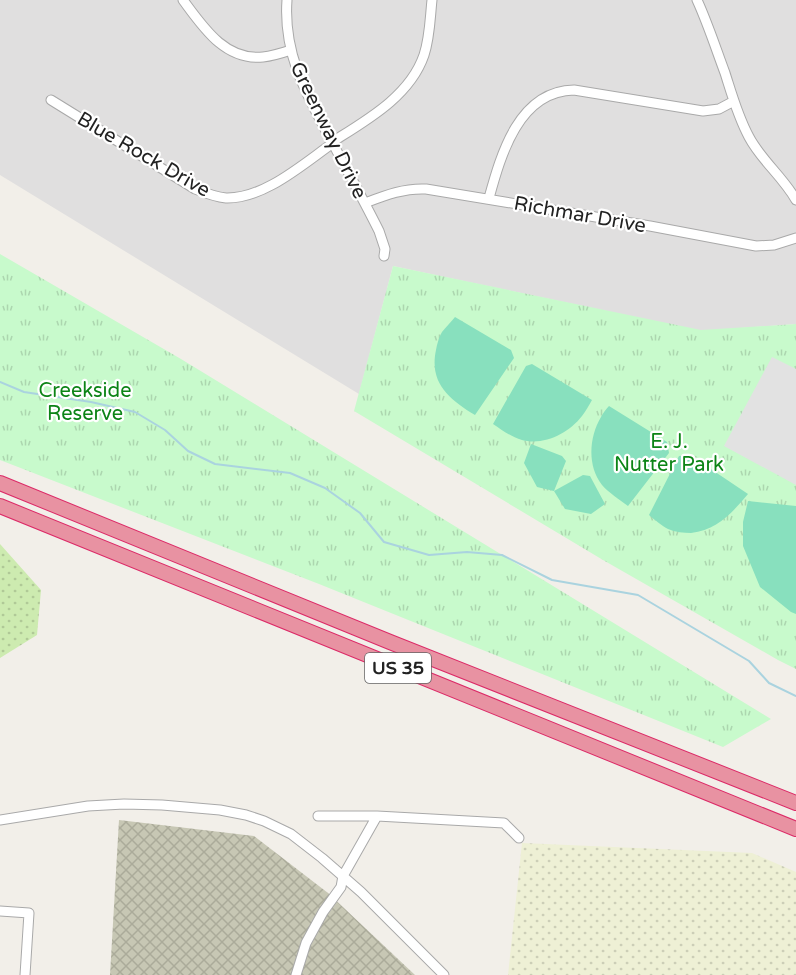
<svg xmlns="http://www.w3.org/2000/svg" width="796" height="975" viewBox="0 0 796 975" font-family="'Varela Round',sans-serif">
	<defs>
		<pattern id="construction-cross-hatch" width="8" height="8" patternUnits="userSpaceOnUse" patternTransform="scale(1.5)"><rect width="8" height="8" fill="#c7c7b4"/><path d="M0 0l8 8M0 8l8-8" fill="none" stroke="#abab9a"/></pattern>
		<pattern id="farmland-dots" width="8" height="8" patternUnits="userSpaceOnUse" patternTransform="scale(1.5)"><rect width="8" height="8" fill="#eef0d5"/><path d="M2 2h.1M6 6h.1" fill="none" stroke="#ccceb7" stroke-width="1.8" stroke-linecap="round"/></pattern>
		<pattern id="grass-dots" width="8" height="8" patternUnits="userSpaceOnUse" patternTransform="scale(1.5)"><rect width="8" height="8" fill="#cdebb0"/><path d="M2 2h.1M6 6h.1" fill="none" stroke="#b0c997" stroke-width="1.8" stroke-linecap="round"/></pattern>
		<pattern id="park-tufts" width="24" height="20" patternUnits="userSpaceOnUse" patternTransform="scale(1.5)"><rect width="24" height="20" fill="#c8facc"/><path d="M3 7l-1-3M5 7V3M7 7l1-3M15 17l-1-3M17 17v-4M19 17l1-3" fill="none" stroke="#acd6af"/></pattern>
	</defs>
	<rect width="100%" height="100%" fill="#f2efe9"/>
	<path fill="#e0dfdf" d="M0,0H796V324L701,331L393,266L359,394L0,175Z"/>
	<path fill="url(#construction-cross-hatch)" d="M119,820L254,836L328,893L415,975H110Z"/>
	<path fill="url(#farmland-dots)" d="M522,843L752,853L796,872V975H508Z"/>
	<path fill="url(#grass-dots)" d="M0,544L41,590L37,635L0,658Z"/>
	<path fill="url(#park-tufts)" d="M0,254L181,359L771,719L723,747L319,584L0,460Z
		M393,266L701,330L796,324V669L778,660L603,560L354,411Z"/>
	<path fill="#88e0be" d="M455,317L511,350L514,358L475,415C449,399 429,383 436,350C437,344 439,337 442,332C446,327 451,322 455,317Z
		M532,364L592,400C589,405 586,411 582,416C569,433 544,446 522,440C511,437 502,430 493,424L526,366Z
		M609,406L667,442L669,453L628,506C619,499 609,493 602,485C587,466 589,437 601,417C603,413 606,409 609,406Z
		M531,444L562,456L566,461L554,491L583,475L590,476L605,504L591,514L565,509L554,491L537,487L524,463Z
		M690,455L748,494C732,513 717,530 691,533C684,533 675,532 668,529C662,526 655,520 649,515L679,456Z
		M748,501L796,506V614L791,612L760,587L743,546V522Z"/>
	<path fill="#e2e2e2" d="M772,357L796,369V485L724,446Z"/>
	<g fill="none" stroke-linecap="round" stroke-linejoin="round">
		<path stroke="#aad3df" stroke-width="2" d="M0,382L24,392L91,402L135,412L165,430L188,451L215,464L290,473L325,488L360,513L384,542L429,555L467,552L502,555L552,580L638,595L749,661L769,683L796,696"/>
		<defs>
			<path id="minor" d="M183,0C203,27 225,61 263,57C273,56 282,53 291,50
				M287,0C283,55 307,95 332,142C348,172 364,201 379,231L385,249L384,256
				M697,0C708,24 716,49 725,73C732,95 738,117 749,137C761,160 783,177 796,200
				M51,100L195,189C205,193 215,197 226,198C264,199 303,164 333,143
				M332,142C367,120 410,96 424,55C430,37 430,18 432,0
				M489,198C501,154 519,91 574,90L703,111L719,109L734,101
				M365,203C386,195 404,188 426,189L650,226L756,246L774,245L796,238
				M318,816H377
				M0,820L88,806L124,804L162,805L220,810L246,815L264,821L291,834L322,858L361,892L444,975
				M0,911L29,913L25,975
				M296,975L306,943L323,912L341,887L343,876L377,816L504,823L519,838"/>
			<path id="highway" d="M0,483L390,642L796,803
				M0,506L796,829"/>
		</defs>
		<use href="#minor" stroke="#a9a9a9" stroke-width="11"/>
		<use href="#highway" stroke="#dc2a67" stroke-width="16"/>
		<use href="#minor" stroke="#fff" stroke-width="9"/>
		<use href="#highway" stroke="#e892a2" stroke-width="14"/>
	</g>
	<g text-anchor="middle" stroke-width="4.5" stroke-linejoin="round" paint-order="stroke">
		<rect fill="#fff" stroke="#646464" stroke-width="1.5" x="365" y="653" width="66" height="30" rx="4.5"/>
		<g font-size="18" font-weight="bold" fill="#222">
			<text x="398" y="674">US 35</text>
		</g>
		<g font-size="20" fill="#222" stroke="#fff">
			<text transform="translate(329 130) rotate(64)" y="7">Greenway Drive</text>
			<text transform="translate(144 154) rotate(30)" y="7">Blue Rock Drive</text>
			<text transform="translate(580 214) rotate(10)" y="7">Richmar Drive</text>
		</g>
		<g font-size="20" fill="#0c8416" stroke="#fff">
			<text x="85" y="397">Creekside<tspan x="85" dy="23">Reserve</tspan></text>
			<text x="669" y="448">E. J.<tspan x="669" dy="23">Nutter Park</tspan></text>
		</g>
	</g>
</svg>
